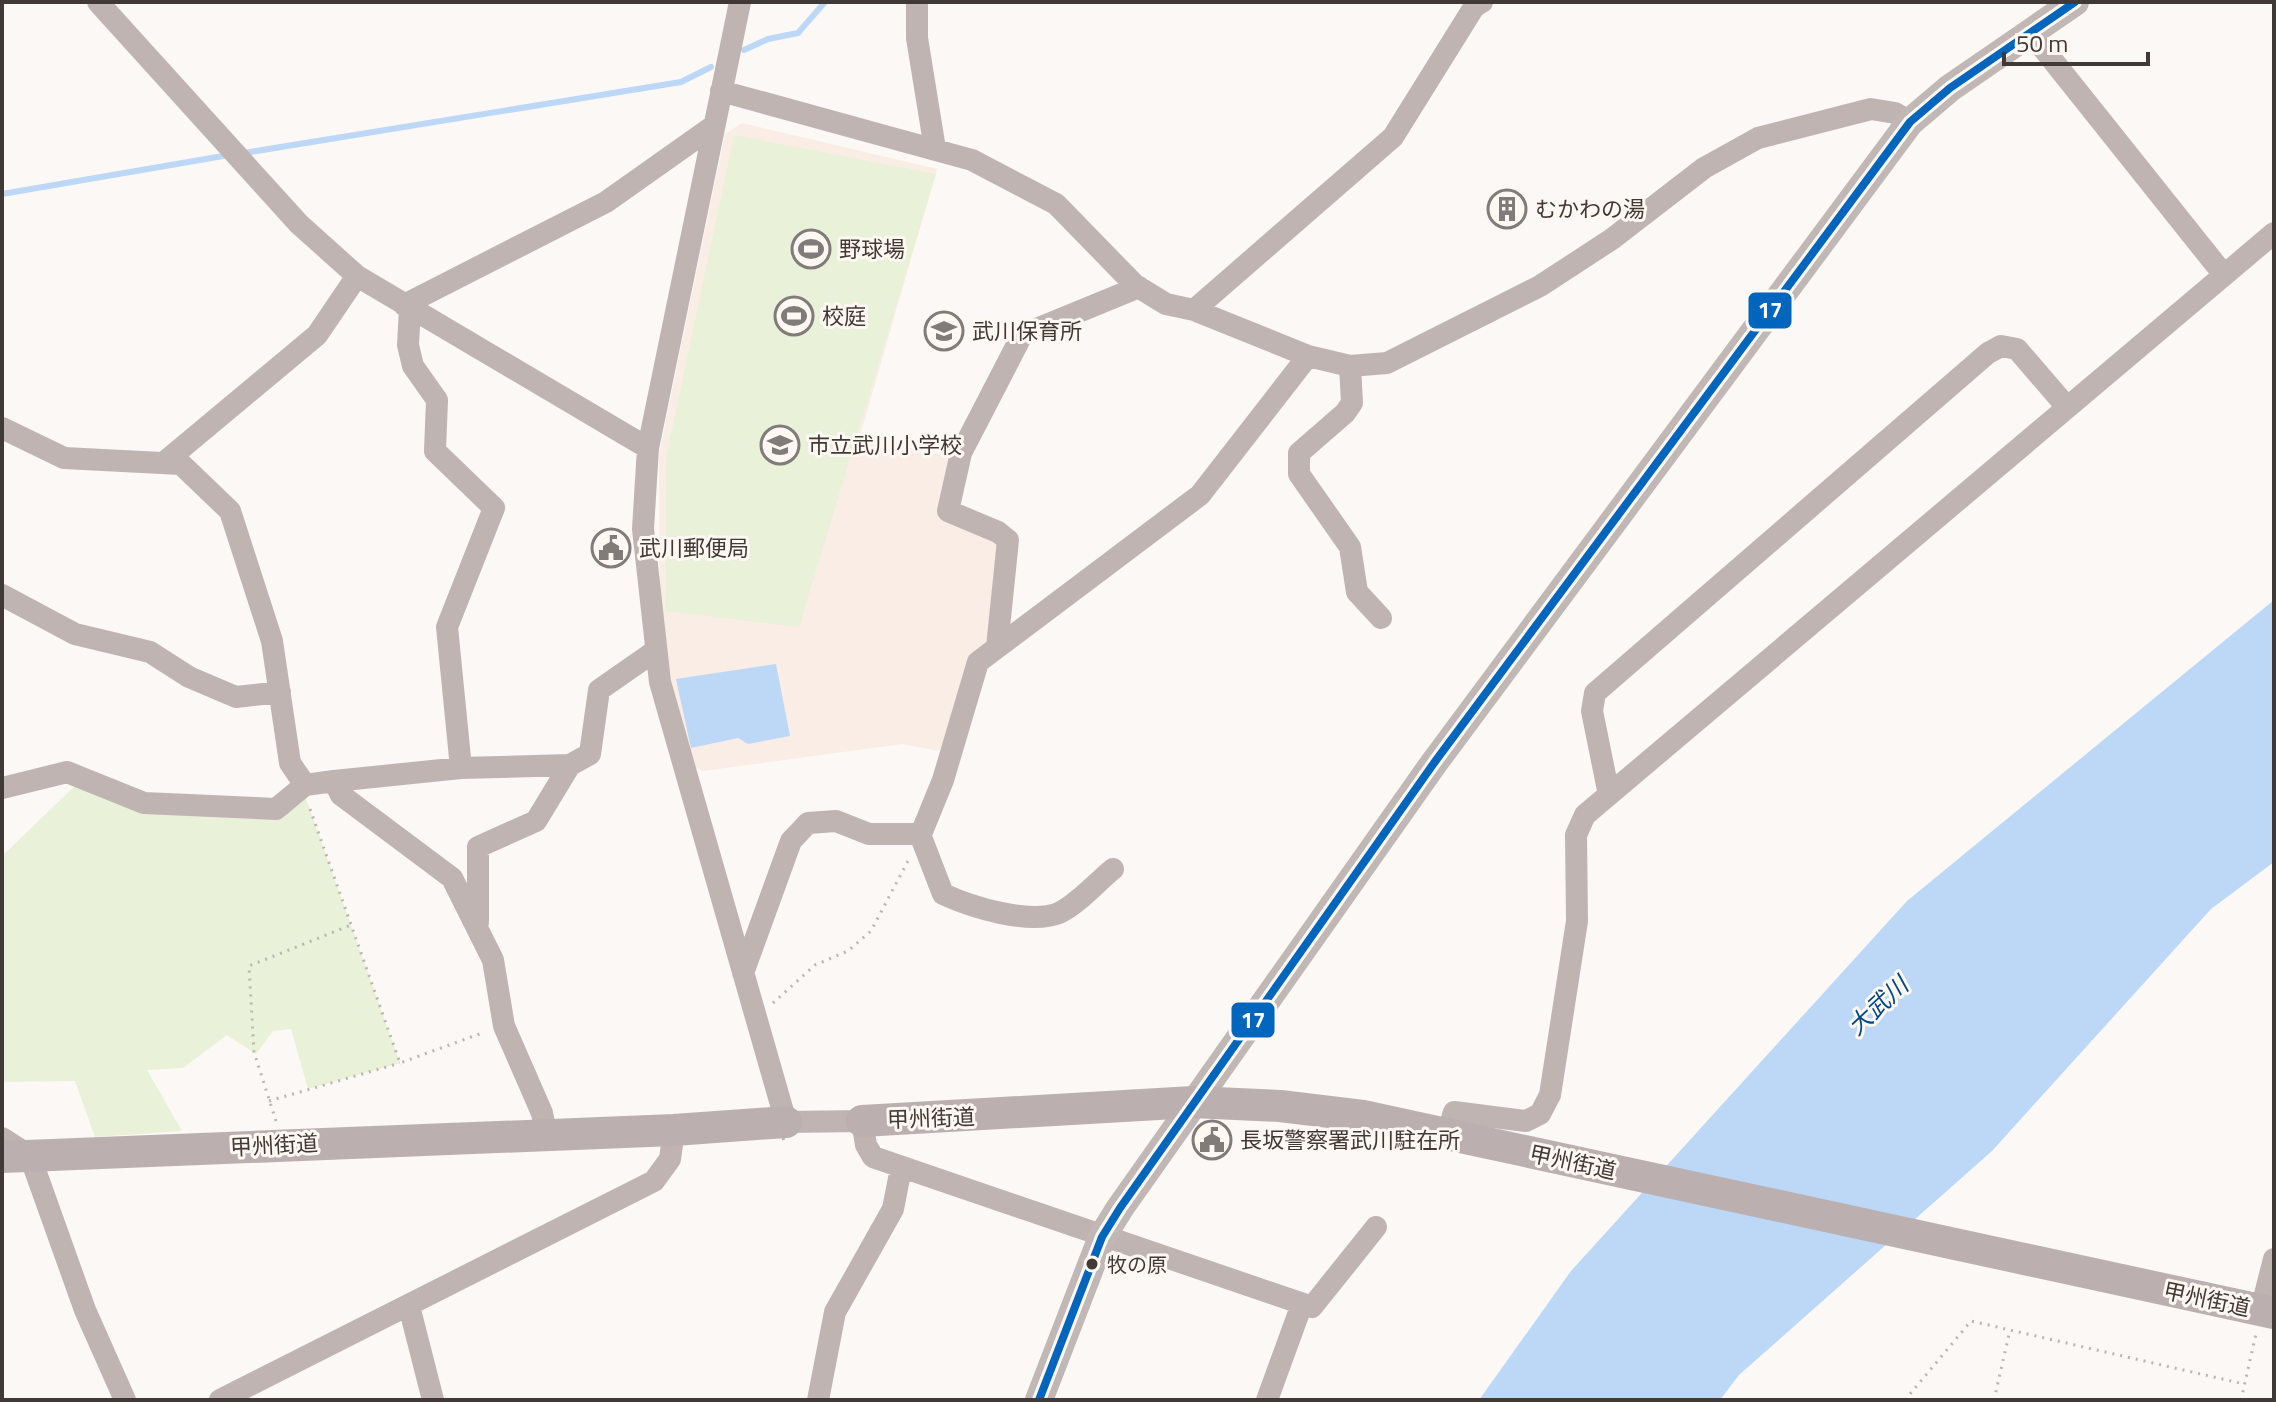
<svg xmlns="http://www.w3.org/2000/svg" width="2276" height="1402" viewBox="0 0 2276 1402" font-family="'Titillium Web','Noto Sans JP',sans-serif">
	<rect width="100%" height="100%" fill="#fbf8f6"/>
	<path fill="#f9ede5" d="M742,123L937,169L860,436L951,457L937,512L999,537L994,644L945,744L938,751L902,744L703,771L696,768L668,682L660,615L659,454L725,134Z"/>
	<path fill="#e9f1d9" d="M734,135L936,174L799,627L665,611L666,458Z
		M78,783L140,809L305,796L400,1063L308,1089L291,1029L273,1031L256,1054L227,1035L183,1068L147,1070L182,1131L95,1137L75,1081L2,1082V856Z"/>
	<path fill="#bdd7f7" d="M2274,600V862L2211,909L1992,1151L1739,1375L1720,1400H1479L1571,1271L1907,901Z
		M776,664L790,736L748,744L738,738L691,748L676,679Z"/>
	<g fill="none" stroke-linecap="round" stroke-linejoin="round">
		<path stroke="#bdd7f7" stroke-width="6" d="M744,50L768,39L798,33L825,2
			M244,153L681,82L711,67
			M2,194L229,155"/>
		<path stroke="#bbb4b2" stroke-width="3" stroke-dasharray="2 6" stroke-linecap="butt" d="M310,809L400,1063L485,1032
			M773,1003L815,965L848,951L871,931L909,859
			M269,1101L400,1063
			M276,1121L254,1052L249,966L351,925
			M1905,1400L1971,1321L2244,1384
			M1994,1400L2010,1330
			M2241,1400L2256,1334"/>
		<path stroke="#c0b4b3" stroke-width="22" d="M98,2L299,224L357,276L648,448
			M740,2L648,448L643,529L660,682L786,1122L862,1121L866,1145L873,1157L1312,1307L1376,1227
			M917,2V38L935,149
			M2031,33L2224,275
			M721,91L972,160L1056,204L1135,285L1166,304L1194,310L1308,356L1350,366L1387,363L1540,286L1612,239L1704,168L1758,138L1871,109L1895,113L1910,122
			M404,305L606,202L712,127
			M410,308L408,345L413,366L437,400L435,451L494,508L447,627L461,768
			M1194,310L1393,137L1474,7L1482,2
			M1350,366L1352,403L1345,413L1299,453V474L1350,547L1357,592L1381,618
			M2,428L64,458L181,464L230,511L272,641L290,763L305,785L334,781L341,795L452,878L493,960L504,1026L542,1113L546,1133
			M166,461L317,335L357,276
			M2,595L75,634L150,652L189,677L236,697L280,692
			M997,647L1008,540L998,532L948,511L961,453L1022,335L1139,287
			M334,781L461,768L570,765
			M2,788L67,772L144,803L276,809L305,785
			M1609,795L1592,711L1595,693L1988,353L2001,346L2017,349L2066,406
			M921,837L943,894C971,907 1029,925 1059,913C1078,904 1097,882 1113,869
			M478,922V847L536,821L570,765L590,754L599,690L655,651
			M743,973L791,841L808,823L836,821L869,834H921L943,780L978,662L1200,495L1308,356
			M1447,1135L1454,1112L1526,1121L1540,1114L1550,1095L1577,921L1576,835L1585,815L2274,233
			M2,1138L30,1156L85,1310L125,1400
			M409,1306L433,1400
			M2261,1310L2274,1259
			M220,1400L654,1181L670,1159L674,1130
			M818,1400L835,1312L893,1209L901,1168
			M1267,1400L1302,1304"/>
		<path stroke="#c1b7b5" stroke-width="28" d="M1039,1400L1102,1237L1120,1208L1434,763L1910,122L1950,88L2075,2"/>
		<path stroke="#bbb0af" stroke-width="32" d="M862,1121L1193,1102L1280,1106L1363,1116L2274,1313
			M2,1157L674,1130L786,1122"/>
		<path stroke="#bbb4b2" stroke-width="3" stroke-dasharray="2 6" stroke-linecap="butt" d="M771,1100L785,1144"/>
		<defs>
			<path id="bus-1" d="M1039,1400L1102,1237L1120,1208L1434,763L1910,122L1950,88L2075,2"/>
		</defs>
		<use href="#bus-1" stroke="#fef8f3" stroke-width="14"/>
		<use href="#bus-1" stroke="#0065bd" stroke-width="8"/>
	</g>
	<defs>
		<symbol id="building-ring" viewBox="-11 -11 22 22"><circle r="9.5" fill="#fef8f3" stroke="#817c79" stroke-width="1.5"/><path d="M-4-6H4V6H1V3H-1V6H-4ZM-2.5-4.3h1.7v1.8h-1.7ZM.8-4.3h1.7v1.8H.8ZM-2.5-1h1.7V.8h-1.7ZM.8-1h1.7V.8H.8Z" fill="#817c79"/></symbol>
		<symbol id="stadium-ring" viewBox="-11 -11 22 22"><circle r="9.5" fill="#fef8f3" stroke="#817c79" stroke-width="1.5"/><path d="M0-5a6.5 5 0 1 0 0 10a6.5 5 0 1 0 0-10ZM-3.5-1.8h7v3.6h-7Z" fill="#817c79"/></symbol>
		<symbol id="school-ring" viewBox="-11 -11 22 22"><circle r="9.5" fill="#fef8f3" stroke="#817c79" stroke-width="1.5"/><path d="M0-5L7-2L0 1L-7-2ZM-4 1L0 2.5L4 1V4Q0 6-4 4Z" fill="#817c79"/></symbol>
		<symbol id="civic-ring" viewBox="-11 -11 22 22"><circle r="9.5" fill="#fef8f3" stroke="#817c79" stroke-width="1.5"/><path d="M-.6-6.5H3V-4.5H.6V-3L4-1V1h2V6H-6V1h2V-1L-.6-3ZM-1.2 2.5V6h2.4V2.5Z" fill="#817c79"/></symbol>
	</defs>
	<g fill-rule="evenodd">
		<use href="#building-ring" x="1485" y="187" width="44" height="44"/>
		<use href="#stadium-ring" x="789" y="227" width="44" height="44"/>
		<use href="#stadium-ring" x="772" y="294" width="44" height="44"/>
		<use href="#school-ring" x="922" y="309" width="44" height="44"/>
		<use href="#school-ring" x="758" y="423" width="44" height="44"/>
		<use href="#civic-ring" x="589" y="526" width="44" height="44"/>
		<use href="#civic-ring" x="1190" y="1118" width="44" height="44"/>
	</g>
	<circle fill="#403935" stroke="#fef8f3" stroke-width="3" cx="1092" cy="1264" r="7"/>
	<g text-anchor="middle" stroke-width="6" stroke-linejoin="round" paint-order="stroke">
		<g font-size="20" fill="#403935" stroke="#fef8f3" text-anchor="start">
			<text x="1107" y="1272">牧の原</text>
		</g>
		<g font-size="22" fill="#403935" stroke="#fef8f3" text-anchor="start">
			<text x="1535" y="217">むかわの湯</text>
			<text x="839" y="257">野球場</text>
			<text x="822" y="324">校庭</text>
			<text x="972" y="339">武川保育所</text>
			<text x="808" y="453">市立武川小学校</text>
			<text x="639" y="556">武川郵便局</text>
			<text x="1240" y="1148">長坂警察署武川駐在所</text>
		</g>
		<g font-size="22" fill="#403935" stroke="#fef8f3">
			<text transform="translate(931 1118) rotate(-2)" y="8">甲州街道</text>
			<text transform="translate(274 1145) rotate(-3)" y="8">甲州街道</text>
			<text transform="translate(1573 1162) rotate(12)" y="8">甲州街道</text>
			<text transform="translate(2207 1299) rotate(12)" y="8">甲州街道</text>
		</g>
		<g font-size="24" font-style="italic" fill="#004586" stroke="#fef8f3">
			<text transform="translate(1878 1006) rotate(-43)" y="8">大武川</text>
		</g>
	</g>
	<g stroke="#fef8f3" stroke-width="3">
		<rect x="1747" y="291" width="46" height="39" rx="8" fill="#0065bd"/>
		<rect x="1230" y="1001" width="46" height="38" rx="8" fill="#0065bd"/>
	</g>
	<g font-size="22" text-anchor="middle" font-weight="bold" fill="#fff">
		<text x="1770" y="318">17</text>
		<text x="1253" y="1028">17</text>
	</g>
	<rect width="2276" height="1402" fill="none" stroke="#403935" stroke-width="8"/>
	<path d="M2004 52v12h144v-12" fill="none" stroke="#403935" stroke-width="4"/>
	<text x="2016" y="52" font-size="24" fill="#403935" stroke="#fef8f3" stroke-width="6" paint-order="stroke">50 m</text>
</svg>
